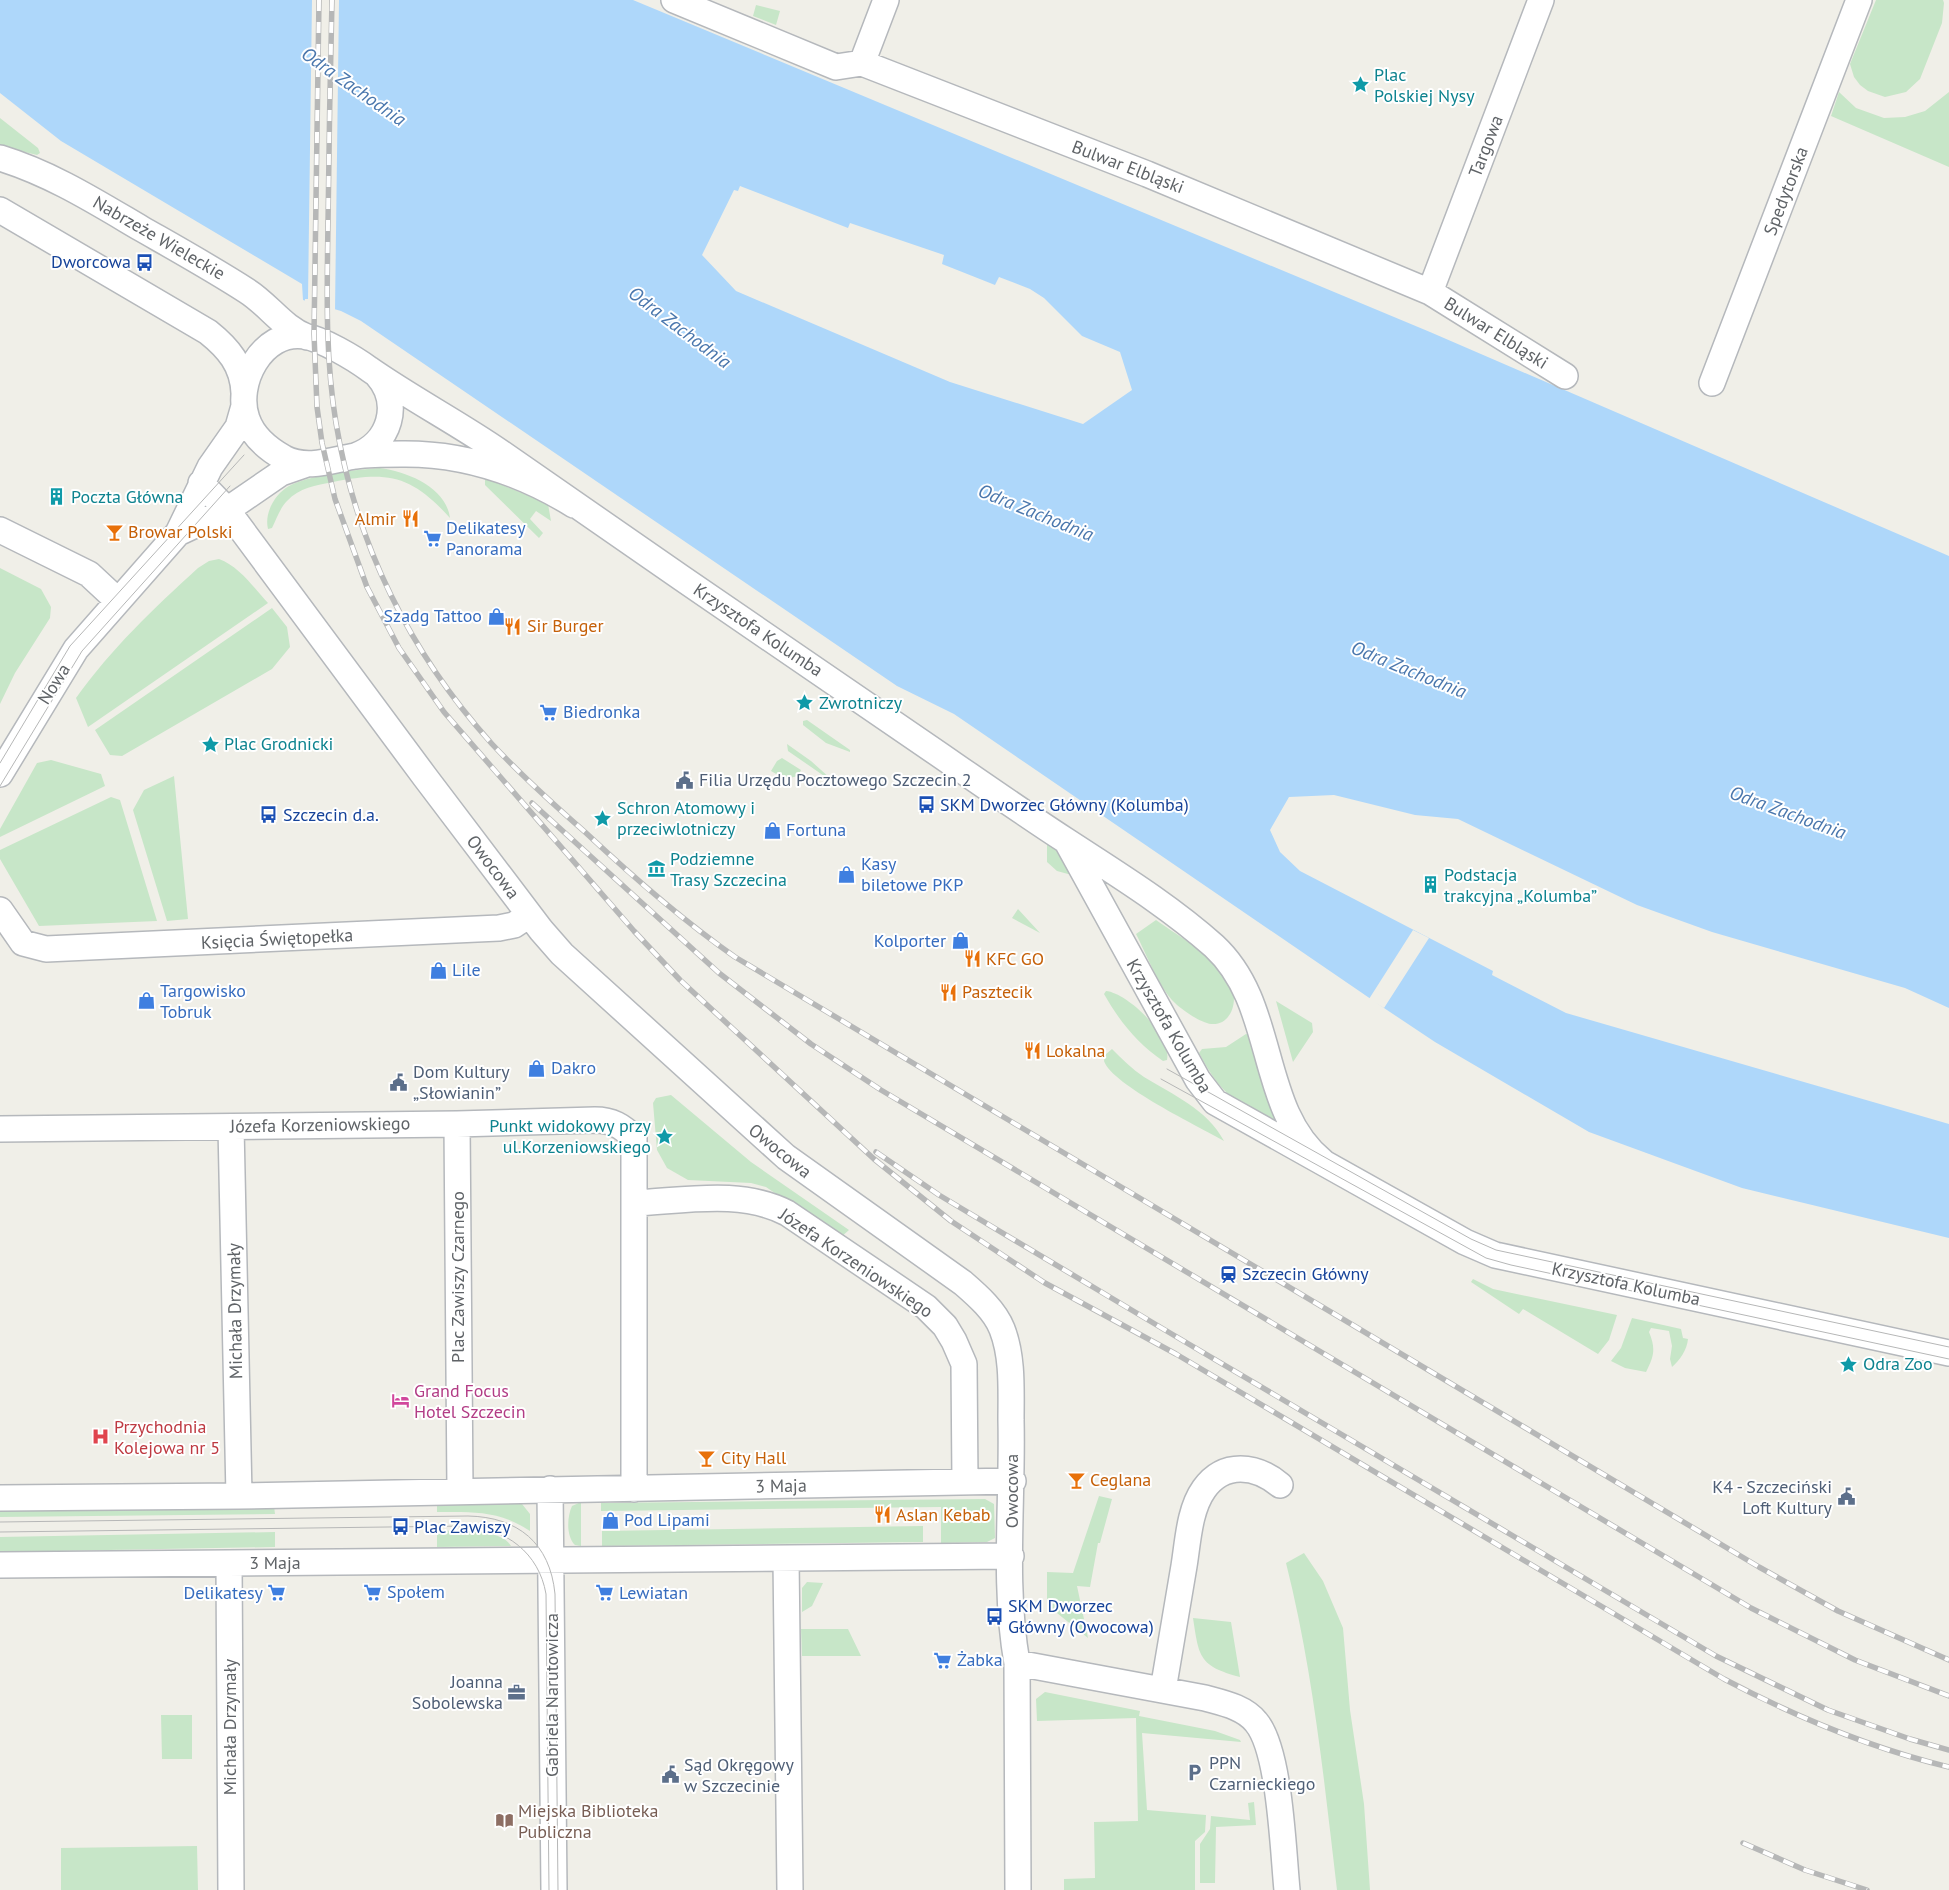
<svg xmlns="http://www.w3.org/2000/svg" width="1949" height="1890" viewBox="0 0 1949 1890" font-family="'PT Sans',sans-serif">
	<rect width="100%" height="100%" fill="#f0efe8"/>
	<path fill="#c7e6c8" d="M1876,0H1943L1944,3L1942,23L1920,79L1906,92L1885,97L1868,91L1860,85L1854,77L1850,64Z
		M756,5L780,11L776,25L753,16Z
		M1839,92L1856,108L1884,118L1905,117L1925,111L1949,92V167L1831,116Z
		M0,118L38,148L40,153L37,155L0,146Z
		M380,468C408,472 446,487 450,518C411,475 388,471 333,482C316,485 299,488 287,501C280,508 277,518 272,528L268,529C264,513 275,494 289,486C306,476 359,469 380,468Z
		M488,479L548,504L551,521L536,511L530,519L543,533L539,538L485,485V480Z
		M219,559C239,566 254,588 268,603L88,727L76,698C112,648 153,609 198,568L209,561Z
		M0,568L41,589L51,607L50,618L15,673L0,704Z
		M272,608L287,627L290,647L272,669L122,756L110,755L95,730Z
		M807,720L850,750V752L826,743L803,725V721Z
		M787,744L811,761L840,787L788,751Z
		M782,758L801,770L798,776L785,779L771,771L777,761Z
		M51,760L101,774L105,786L0,837V829L37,763Z
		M174,776L188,919L167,921L133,810L144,790Z
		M111,797L120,800L157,921L39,926L0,859V850Z
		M1047,842L1066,860L1079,877L1057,871L1047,862Z
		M1018,909L1040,933L1012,918Z
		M1156,920C1182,939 1219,957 1232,988C1238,1003 1230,1026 1211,1024C1201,1023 1182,1010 1175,1003C1159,988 1146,953 1136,934Z
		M1106,991C1128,993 1172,1036 1167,1060L1163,1061C1137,1043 1120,1022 1104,994Z
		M1276,1001L1312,1023L1313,1032L1293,1062Z
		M1246,1034L1251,1035L1275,1118L1272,1121C1231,1098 1222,1096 1199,1053L1202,1049L1226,1047Z
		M1112,1049C1122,1059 1132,1069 1144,1077C1173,1095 1207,1109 1224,1141C1200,1127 1112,1085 1104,1061L1105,1055Z
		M671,1095L751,1162L849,1230L840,1238L766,1187L751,1183L688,1180L667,1168L657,1150L653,1103L656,1098Z
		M1473,1279L1493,1289L1617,1315L1609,1340L1598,1354L1523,1309L1519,1314L1471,1282Z
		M1632,1318L1681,1329L1683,1338L1688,1339C1687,1350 1680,1360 1672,1367L1670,1359L1672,1346L1669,1331L1651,1328L1649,1332C1656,1349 1654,1356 1646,1372L1625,1368L1611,1361L1621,1348Z
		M1099,1496L1112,1499L1100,1543H1098L1090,1587L1077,1586L1088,1638L1047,1605V1572L1073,1573Z
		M985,1499L994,1504L995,1538L987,1542L941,1543V1507L601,1511V1503Z
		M581,1502V1546L575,1545C566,1536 567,1517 572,1506Z
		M437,1503L522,1504L530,1514V1531C498,1510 473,1512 437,1512Z
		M274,1506L275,1514L0,1517V1508Z
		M923,1526V1542L602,1546V1531Z
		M437,1531C455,1531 501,1528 511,1546L437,1547Z
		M275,1532V1547L0,1552V1537Z
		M1304,1553L1323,1581L1343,1628L1350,1710L1364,1804L1370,1890H1337C1324,1780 1313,1670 1286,1563Z
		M807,1582L823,1583L812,1606L802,1612V1588Z
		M1193,1618L1231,1622L1240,1677C1199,1666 1199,1657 1193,1618Z
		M801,1629H848L861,1656H802Z
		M1045,1692L1140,1711L1139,1716L1215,1731L1240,1740L1241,1742L1142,1733L1147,1810L1206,1815L1205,1832L1195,1841V1890H1064V1879L1095,1878L1094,1822L1138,1821L1136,1718L1037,1721L1036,1699Z
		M161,1715H192V1759H162Z
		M1254,1802L1256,1825L1216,1827L1215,1883H1200V1844L1210,1829L1211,1816L1250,1820L1248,1803Z
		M197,1846L198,1890H61V1848Z"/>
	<path fill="#aed7fa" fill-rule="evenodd" d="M0,0H633L1430,332L1949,556V1008L1905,988L1712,932L1637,905L1458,819L1415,815L1334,795L1289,797L1270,830L1280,852L1300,871L1493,971L1492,975L1566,1013L1949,1124V1238L1742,1188L1589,1132L1435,1042L1384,1008L954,714L897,686L361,321L341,311L303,300L302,284L61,141L0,93ZM740,186L848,228L850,223L944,255L942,264L995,285L999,277L1030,289L1044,298L1082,336L1120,352L1132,390L1083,424L950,382L736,291L702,255L734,190L738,191Z"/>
	<path fill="#f0efe8" d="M312,0H339L335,311L337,314L305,304V299H308Z
		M1413,930L1429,938L1384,1008L1369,999Z"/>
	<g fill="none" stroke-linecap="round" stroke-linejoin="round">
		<defs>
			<path id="minor" d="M674,0L836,67L862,63L1147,174L1430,292L1565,376
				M862,63L886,0
				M0,158C52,174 96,202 142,229C177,249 213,269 247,291C269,305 283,328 307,337
				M0,210L208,332C228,348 243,365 244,393
				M1430,292L1541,0
				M1712,383L1859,0
				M355,456C390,444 402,403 377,375
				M201,483L227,510L425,777L541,930L562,954L786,1157L963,1283C978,1296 995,1311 1002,1329C1013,1357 1011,1390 1011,1420C1013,1501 1003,1583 1017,1663L1018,1890
				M574,505C522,473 463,453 401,454C386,454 370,454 355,456C332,460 307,470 284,458C268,449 253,437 247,419C234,384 262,330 304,336C322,339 354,358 369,369C412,399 458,423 500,452C645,553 791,654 937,753C979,782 1022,812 1065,840C1117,874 1168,905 1214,946C1278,1005 1257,1109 1323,1162
				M0,530L89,574L118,601
				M178,533L227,510L281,473L307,464
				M0,774L76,649L178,533L210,467L238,427L244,406
				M1067,842L1198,1080L1215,1102L1465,1242L1495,1255L1949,1353
				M0,910L23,943L46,949L499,928L514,925L529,915
				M457,1124L460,1490
				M231,1127L239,1496
				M0,1129L457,1124L595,1120C612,1120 622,1126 634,1138V1489
				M634,1203C684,1201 741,1189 787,1213L926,1307L945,1326L954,1341L964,1364L965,1482
				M550,1489L554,1890
				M0,1498L239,1496L1013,1481
				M786,1559L790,1890
				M229,1563L231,1890
				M0,1565L1011,1556
				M1017,1663L1205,1698C1223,1703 1244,1707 1256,1722C1280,1750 1283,1850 1287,1890
				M1163,1690C1170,1649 1177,1608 1184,1566C1188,1542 1189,1510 1204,1489C1224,1461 1256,1465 1280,1485"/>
		</defs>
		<use href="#minor" stroke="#b5b8bc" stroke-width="28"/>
		<use href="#minor" stroke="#fff" stroke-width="25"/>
		<path stroke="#b6b7b7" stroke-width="1" d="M0,763L70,646L244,455
			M0,786L82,651L230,486
			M1167,1069L1471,1239L1496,1250L1949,1347
			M1161,1079L1486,1258L1511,1265L1949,1359
			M0,1522L468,1516C518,1517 550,1543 555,1594L558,1890
			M0,1532L465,1526C506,1528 539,1553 546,1594L549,1890"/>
		<defs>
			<path id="rail" d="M319,0L314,334L317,407L322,443L335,499L367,587L399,648L444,712L634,931L680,980L874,1159L951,1221L1045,1283L1176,1354L1724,1679C1796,1717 1870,1748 1949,1767
				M332,0C330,74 329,149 328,223C327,290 325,357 336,423C356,544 410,653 492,744C521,775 553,804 585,832C633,877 681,919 735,957L1759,1567L1838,1611L1949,1660
				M532,803L719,973L811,1044L881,1090L1751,1608L1855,1660L1949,1696
				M876,1152L939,1195L1165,1330L1716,1656L1828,1710L1910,1739L1949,1750
				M1743,1843L1805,1870L1867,1890"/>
		</defs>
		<use href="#rail" stroke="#b6b7b7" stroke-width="5.5"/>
		<use href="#rail" stroke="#fff" stroke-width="4" stroke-dasharray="11" stroke-linecap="butt"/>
	</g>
	<defs>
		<symbol id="sight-bare" viewBox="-9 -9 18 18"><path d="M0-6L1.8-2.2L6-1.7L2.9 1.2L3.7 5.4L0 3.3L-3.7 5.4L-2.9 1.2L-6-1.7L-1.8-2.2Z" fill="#0f9aa8" stroke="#fff" stroke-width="2.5" paint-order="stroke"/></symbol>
		<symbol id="bus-bare" viewBox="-9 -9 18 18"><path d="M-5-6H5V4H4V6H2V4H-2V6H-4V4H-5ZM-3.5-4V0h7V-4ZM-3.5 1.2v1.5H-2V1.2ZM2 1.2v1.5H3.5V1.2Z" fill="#1a4fb4" stroke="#fff" stroke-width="2.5" paint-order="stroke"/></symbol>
		<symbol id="building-bare" viewBox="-9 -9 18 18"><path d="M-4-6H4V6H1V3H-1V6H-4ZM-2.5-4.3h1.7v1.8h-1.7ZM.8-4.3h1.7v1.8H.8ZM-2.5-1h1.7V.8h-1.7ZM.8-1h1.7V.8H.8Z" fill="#0f9aa8" stroke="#fff" stroke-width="2.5" paint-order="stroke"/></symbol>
		<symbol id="restaurant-bare" viewBox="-9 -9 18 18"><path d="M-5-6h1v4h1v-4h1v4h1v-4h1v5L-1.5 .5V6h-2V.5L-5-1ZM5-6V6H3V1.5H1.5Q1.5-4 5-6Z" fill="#e8710a" stroke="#fff" stroke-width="2.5" paint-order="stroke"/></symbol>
		<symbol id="bar-bare" viewBox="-9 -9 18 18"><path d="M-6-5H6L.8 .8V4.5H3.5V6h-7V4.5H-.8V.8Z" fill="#e8710a" stroke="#fff" stroke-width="2.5" paint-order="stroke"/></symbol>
		<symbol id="supermarket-bare" viewBox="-9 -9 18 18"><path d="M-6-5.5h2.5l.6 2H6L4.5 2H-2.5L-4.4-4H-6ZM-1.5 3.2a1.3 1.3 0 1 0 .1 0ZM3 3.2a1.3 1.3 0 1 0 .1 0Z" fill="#3f7fe0" stroke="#fff" stroke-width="2.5" paint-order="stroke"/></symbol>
		<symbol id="shop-bare" viewBox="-9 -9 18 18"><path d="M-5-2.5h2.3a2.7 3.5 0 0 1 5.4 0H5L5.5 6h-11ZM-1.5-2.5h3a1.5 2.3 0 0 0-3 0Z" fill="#3f7fe0" stroke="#fff" stroke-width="2.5" paint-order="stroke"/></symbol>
		<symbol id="civic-bare" viewBox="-9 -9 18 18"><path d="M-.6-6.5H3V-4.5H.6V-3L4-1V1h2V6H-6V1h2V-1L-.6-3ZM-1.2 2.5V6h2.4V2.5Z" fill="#5c6f8a" stroke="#fff" stroke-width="2.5" paint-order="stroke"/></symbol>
		<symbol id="museum-bare" viewBox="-9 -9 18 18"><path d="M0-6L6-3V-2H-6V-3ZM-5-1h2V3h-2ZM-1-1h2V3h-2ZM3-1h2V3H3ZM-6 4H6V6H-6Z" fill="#0f9aa8" stroke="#fff" stroke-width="2.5" paint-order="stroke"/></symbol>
		<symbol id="station-bare" viewBox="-9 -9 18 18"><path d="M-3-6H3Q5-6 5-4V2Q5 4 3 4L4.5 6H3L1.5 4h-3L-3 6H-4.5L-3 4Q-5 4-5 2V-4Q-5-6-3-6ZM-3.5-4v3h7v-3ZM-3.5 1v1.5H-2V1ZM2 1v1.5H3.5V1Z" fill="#1a4fb4" stroke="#fff" stroke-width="2.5" paint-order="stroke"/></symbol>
		<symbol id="hotel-bare" viewBox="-9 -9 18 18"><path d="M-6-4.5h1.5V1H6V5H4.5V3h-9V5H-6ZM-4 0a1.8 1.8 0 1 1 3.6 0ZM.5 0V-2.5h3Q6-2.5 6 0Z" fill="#d1479c" stroke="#fff" stroke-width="2.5" paint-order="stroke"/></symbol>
		<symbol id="hospital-bare" viewBox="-9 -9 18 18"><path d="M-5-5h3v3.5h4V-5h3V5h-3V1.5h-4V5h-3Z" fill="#e0444e" stroke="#fff" stroke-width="2.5" paint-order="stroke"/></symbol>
		<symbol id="office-bare" viewBox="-9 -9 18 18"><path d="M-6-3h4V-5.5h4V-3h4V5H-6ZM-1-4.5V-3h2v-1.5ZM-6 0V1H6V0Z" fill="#5c6f8a" stroke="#fff" stroke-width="2.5" paint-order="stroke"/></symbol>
		<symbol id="parking-bare" viewBox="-9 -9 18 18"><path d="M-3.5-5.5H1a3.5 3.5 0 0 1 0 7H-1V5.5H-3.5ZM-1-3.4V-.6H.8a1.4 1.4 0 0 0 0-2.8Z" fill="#5c6f8a" stroke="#fff" stroke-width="2.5" paint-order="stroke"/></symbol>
		<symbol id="library-bare" viewBox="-9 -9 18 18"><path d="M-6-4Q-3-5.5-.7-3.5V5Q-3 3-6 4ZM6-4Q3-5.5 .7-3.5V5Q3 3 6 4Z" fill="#8d6e63" stroke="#fff" stroke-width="2.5" paint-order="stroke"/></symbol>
	</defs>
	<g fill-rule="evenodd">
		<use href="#sight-bare" x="1348" y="72" width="25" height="25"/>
		<use href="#bus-bare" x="132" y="250" width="25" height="25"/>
		<use href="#building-bare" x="44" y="484" width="25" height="25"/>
		<use href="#restaurant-bare" x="398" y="506" width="25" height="25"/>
		<use href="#bar-bare" x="102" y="520" width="25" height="25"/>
		<use href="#supermarket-bare" x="420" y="526" width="25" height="25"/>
		<use href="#shop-bare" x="484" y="604" width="25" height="25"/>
		<use href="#restaurant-bare" x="500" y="614" width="25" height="25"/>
		<use href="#sight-bare" x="792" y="690" width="25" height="25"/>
		<use href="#supermarket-bare" x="536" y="700" width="25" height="25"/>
		<use href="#sight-bare" x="198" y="732" width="25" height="25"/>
		<use href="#civic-bare" x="672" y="768" width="25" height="25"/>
		<use href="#bus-bare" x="914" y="792" width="25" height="25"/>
		<use href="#bus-bare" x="256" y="802" width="25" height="25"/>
		<use href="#sight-bare" x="590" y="806" width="25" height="25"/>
		<use href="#shop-bare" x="760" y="818" width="25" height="25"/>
		<use href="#museum-bare" x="644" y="856" width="25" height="25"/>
		<use href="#shop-bare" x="834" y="862" width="25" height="25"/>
		<use href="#building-bare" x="1418" y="872" width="25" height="25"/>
		<use href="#shop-bare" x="948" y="928" width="25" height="25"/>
		<use href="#restaurant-bare" x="960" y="946" width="25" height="25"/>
		<use href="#shop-bare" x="426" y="958" width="25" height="25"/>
		<use href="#restaurant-bare" x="936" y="980" width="25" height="25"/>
		<use href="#shop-bare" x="134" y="988" width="25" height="25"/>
		<use href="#restaurant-bare" x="1020" y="1038" width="25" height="25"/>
		<use href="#shop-bare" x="524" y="1056" width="25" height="25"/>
		<use href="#civic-bare" x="386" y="1070" width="25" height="25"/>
		<use href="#sight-bare" x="652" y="1124" width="25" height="25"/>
		<use href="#station-bare" x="1216" y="1262" width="25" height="25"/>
		<use href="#sight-bare" x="1836" y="1352" width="25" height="25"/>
		<use href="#hotel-bare" x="388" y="1388" width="25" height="25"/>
		<use href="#hospital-bare" x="88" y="1424" width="25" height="25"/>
		<use href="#bar-bare" x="694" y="1446" width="25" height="25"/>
		<use href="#bar-bare" x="1064" y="1468" width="25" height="25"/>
		<use href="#civic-bare" x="1834" y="1484" width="25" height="25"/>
		<use href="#restaurant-bare" x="870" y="1502" width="25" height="25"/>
		<use href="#shop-bare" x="598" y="1508" width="25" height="25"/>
		<use href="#bus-bare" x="388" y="1514" width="25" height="25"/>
		<use href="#supermarket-bare" x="360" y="1580" width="25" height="25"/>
		<use href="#supermarket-bare" x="264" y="1580" width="25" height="25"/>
		<use href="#supermarket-bare" x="592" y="1580" width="25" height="25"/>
		<use href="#bus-bare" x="982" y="1604" width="25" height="25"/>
		<use href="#supermarket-bare" x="930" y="1648" width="25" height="25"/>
		<use href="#office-bare" x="504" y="1680" width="25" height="25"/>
		<use href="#parking-bare" x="1182" y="1760" width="25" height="25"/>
		<use href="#civic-bare" x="658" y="1762" width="25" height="25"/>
		<use href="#library-bare" x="492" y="1808" width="25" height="25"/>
	</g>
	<g text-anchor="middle" stroke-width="4" stroke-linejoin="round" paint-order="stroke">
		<g font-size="18" fill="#0d838f" stroke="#fff" text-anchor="start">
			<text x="1374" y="81">Plac<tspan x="1374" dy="21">Polskiej Nysy</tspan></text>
			<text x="71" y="503">Poczta Główna</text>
			<text x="819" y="709">Zwrotniczy</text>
			<text x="224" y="750">Plac Grodnicki</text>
			<text x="617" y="814">Schron Atomowy i<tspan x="617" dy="21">przeciwlotniczy</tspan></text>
			<text x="670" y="865">Podziemne<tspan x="670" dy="21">Trasy Szczecina</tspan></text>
			<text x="1444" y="881">Podstacja<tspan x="1444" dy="21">trakcyjna „Kolumba”</tspan></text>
			<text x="651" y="1132" text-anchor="end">Punkt widokowy przy<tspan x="651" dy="21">ul.Korzeniowskiego</tspan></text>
			<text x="1863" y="1370">Odra Zoo</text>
		</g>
		<g font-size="18" fill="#5f6367" stroke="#fff">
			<text transform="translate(1486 146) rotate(-69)" y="6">Targowa</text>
			<text transform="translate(1128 167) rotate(21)" y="6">Bulwar Elbląski</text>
			<text transform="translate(1786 191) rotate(-69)" y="6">Spedytorska</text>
			<text transform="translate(159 238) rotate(30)" y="6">Nabrzeże Wieleckie</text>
			<text transform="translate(1496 333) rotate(32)" y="6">Bulwar Elbląski</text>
			<text transform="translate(758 630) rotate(34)" y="6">Krzysztofa Kolumba</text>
			<text transform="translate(54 684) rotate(-58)" y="6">Nowa</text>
			<text transform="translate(493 867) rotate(53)" y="6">Owocowa</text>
			<text transform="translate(277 939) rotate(-3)" y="6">Księcia Świętopełka</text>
			<text transform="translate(1169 1026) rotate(60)" y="6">Krzysztofa Kolumba</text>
			<text transform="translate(320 1125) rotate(-1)" y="6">Józefa Korzeniowskiego</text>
			<text transform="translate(780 1151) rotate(39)" y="6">Owocowa</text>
			<text transform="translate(856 1263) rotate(34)" y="6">Józefa Korzeniowskiego</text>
			<text transform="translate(458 1277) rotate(-90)" y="6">Plac Zawiszy Czarnego</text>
			<text transform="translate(1626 1284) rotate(12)" y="6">Krzysztofa Kolumba</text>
			<text transform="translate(235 1311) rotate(-91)" y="6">Michała Drzymały</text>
			<text transform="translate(781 1486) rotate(-1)" y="6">3 Maja</text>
			<text transform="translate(1012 1491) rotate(-90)" y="6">Owocowa</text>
			<text x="275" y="1569">3 Maja</text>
			<text transform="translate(552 1695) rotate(-90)" y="6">Gabriela Narutowicza</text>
			<text transform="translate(230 1727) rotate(-90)" y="6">Michała Drzymały</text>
		</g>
		<g font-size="18" fill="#164399" stroke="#fff" text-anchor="start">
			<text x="131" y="268" text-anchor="end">Dworcowa</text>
			<text x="940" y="811">SKM Dworzec Główny (Kolumba)</text>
			<text x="283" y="821">Szczecin d.a.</text>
			<text x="1242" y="1280">Szczecin Główny</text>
			<text x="414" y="1533">Plac Zawiszy</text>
			<text x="1008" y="1612">SKM Dworzec<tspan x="1008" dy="21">Główny (Owocowa)</tspan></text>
		</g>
		<g font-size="18" fill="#c56008" stroke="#fff" text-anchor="start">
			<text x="396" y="525" text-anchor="end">Almir</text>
			<text x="128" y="538">Browar Polski</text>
			<text x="527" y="632">Sir Burger</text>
			<text x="986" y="965">KFC GO</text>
			<text x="962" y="998">Pasztecik</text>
			<text x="1046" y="1057">Lokalna</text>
			<text x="721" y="1464">City Hall</text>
			<text x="1090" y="1486">Ceglana</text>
			<text x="896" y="1521">Aslan Kebab</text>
		</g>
		<g font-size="18" fill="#366cbe" stroke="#fff" text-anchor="start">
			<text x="446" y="534">Delikatesy<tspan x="446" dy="21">Panorama</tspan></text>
			<text x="482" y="622" text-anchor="end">Szadg Tattoo</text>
			<text x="563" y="718">Biedronka</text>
			<text x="786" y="836">Fortuna</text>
			<text x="861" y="870">Kasy<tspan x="861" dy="21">biletowe PKP</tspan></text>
			<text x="946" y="947" text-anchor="end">Kolporter</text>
			<text x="452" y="976">Lile</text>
			<text x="160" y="997">Targowisko<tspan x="160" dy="21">Tobruk</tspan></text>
			<text x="551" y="1074">Dakro</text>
			<text x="624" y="1526">Pod Lipami</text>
			<text x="387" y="1598">Społem</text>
			<text x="263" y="1599" text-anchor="end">Delikatesy</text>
			<text x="619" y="1599">Lewiatan</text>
			<text x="957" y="1666">Żabka</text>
		</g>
		<g font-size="18" fill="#4e5e75" stroke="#fff" text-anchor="start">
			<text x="699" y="786">Filia Urzędu Pocztowego Szczecin 2</text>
			<text x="413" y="1078">Dom Kultury<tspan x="413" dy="21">„Słowianin”</tspan></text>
			<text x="1832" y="1493" text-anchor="end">K4 - Szczeciński<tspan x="1832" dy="21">Loft Kultury</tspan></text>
			<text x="503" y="1688" text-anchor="end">Joanna<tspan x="503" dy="21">Sobolewska</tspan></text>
			<text x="1209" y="1769">PPN<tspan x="1209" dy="21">Czarnieckiego</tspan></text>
			<text x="684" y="1771">Sąd Okręgowy<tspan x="684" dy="21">w Szczecinie</tspan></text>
		</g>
		<g font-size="18" fill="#b23c85" stroke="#fff" text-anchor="start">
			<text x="414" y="1397">Grand Focus<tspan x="414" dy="21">Hotel Szczecin</tspan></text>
		</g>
		<g font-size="18" fill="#be3a42" stroke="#fff" text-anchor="start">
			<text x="114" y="1433">Przychodnia<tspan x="114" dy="21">Kolejowa nr 5</tspan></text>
		</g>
		<g font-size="18" fill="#785e54" stroke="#fff" text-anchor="start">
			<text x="518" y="1817">Miejska Biblioteka<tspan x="518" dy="21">Publiczna</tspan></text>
		</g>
		<g font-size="19" font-style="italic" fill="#4a77ad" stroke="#fff">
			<text transform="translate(354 86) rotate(35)" y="7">Odra Zachodnia</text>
			<text transform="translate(680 327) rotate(37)" y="7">Odra Zachodnia</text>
			<text transform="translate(1036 512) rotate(22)" y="7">Odra Zachodnia</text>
			<text transform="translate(1409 669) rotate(22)" y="7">Odra Zachodnia</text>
			<text transform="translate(1788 812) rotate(20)" y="7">Odra Zachodnia</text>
		</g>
	</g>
</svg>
